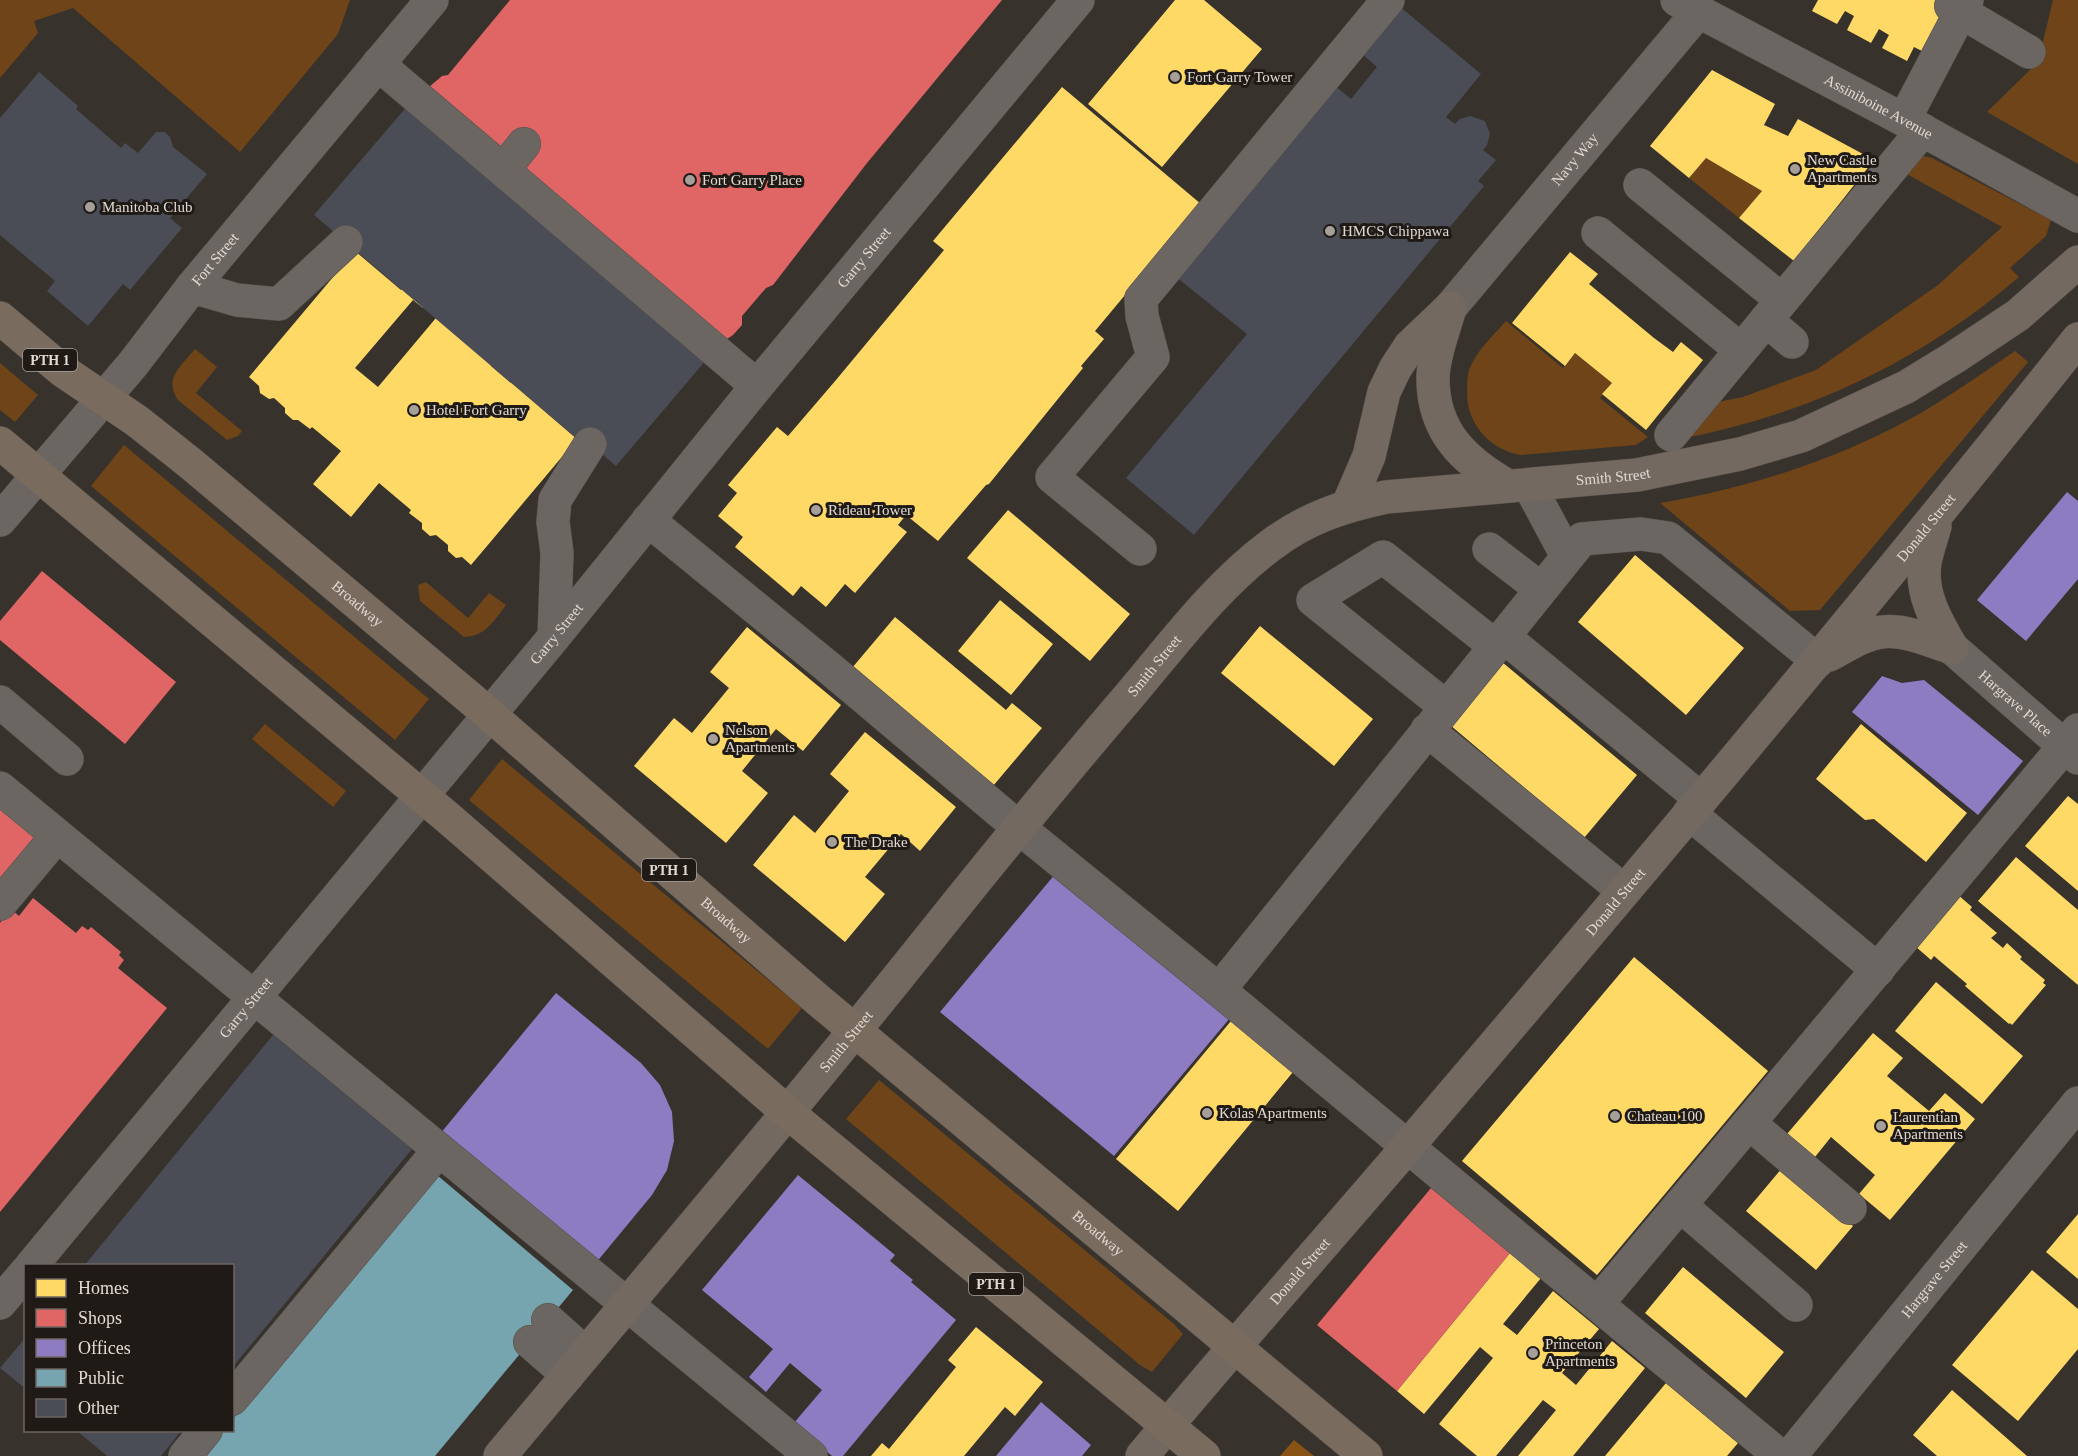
<svg xmlns="http://www.w3.org/2000/svg" width="2078" height="1456" viewBox="0 0 2078 1456" font-family="Georgia,serif">
	<rect width="100%" height="100%" fill="#38322c"/>
	<path fill="#6e4418" d="M0,0H350L338,34L240,152L73,8L34,21L38,33L0,78Z
		M2053,0H2078V164L1987,112L2038,62Z
		M1924,156L1932,158L2051,220L2046,236L2010,268L2019,277C1920,362 1809,414 1680,439L1708,404L1743,397L1816,370L1938,285L2002,227L1905,173L1916,159Z
		M1706,158L1762,191L1739,218L1689,178Z
		M1506,321L1563,368L1575,353L1612,383L1600,398L1648,437L1636,445L1520,455C1490,449 1467,425 1467,393C1467,385 1467,377 1469,370C1476,351 1493,336 1506,321Z
		M195,349L217,367L196,393L242,431L238,436L227,440L178,400C163,379 182,365 195,349Z
		M2015,351L2028,362L1820,610L1790,611L1660,503C1741,489 1817,466 1891,429C1934,408 1975,378 2015,351Z
		M0,363L38,395L15,422L0,410Z
		M124,445L429,699L395,740L91,486Z
		M426,582L468,618L489,593L506,605C493,622 486,636 464,637L420,601L418,585Z
		M265,724L346,791L333,807L252,739Z
		M502,759L802,1008L768,1049L469,800Z
		M879,1080L1174,1324L1183,1334L1152,1372L1140,1365L846,1119Z"/>
	<path fill="#895315" d="M1294,1440L1314,1456H1280Z"/>
	<path fill="#ffd966" d="M1175,0H1204L1262,49L1162,167L1088,104Z
		M1818,0H1954L1926,53L1914,47L1907,61L1882,48L1889,35L1879,29L1871,43L1847,30L1854,16L1845,11L1837,24L1812,11Z
		M1712,70L1775,104L1764,125L1788,136L1798,119L1874,160L1794,261L1739,218L1762,191L1706,158L1689,178L1650,146Z
		M1062,87L1201,204L1095,331L1104,339L1081,366L1083,368L989,484L986,485L938,541L906,515L898,525L907,532L855,593L845,584L826,607L801,586L793,596L735,547L743,537L718,516L737,493L728,485L777,427L788,436L836,380L944,250L933,241Z
		M355,251L401,290L410,280L420,289L425,282L437,291L423,308L413,300L355,368L378,387L441,312L465,303L476,305L493,318L502,334L500,351L491,366L511,383L516,377L524,375L531,380L532,388L526,395L577,439L471,565L462,557L456,558L448,551V545L436,535L430,536L422,529V523L409,513L411,510L379,483L351,517L313,484L341,451L312,427L310,429L298,420H293L285,413V408L274,398L269,399L260,393L259,386L249,377Z
		M1570,252L1598,274L1589,284L1654,338L1673,352L1681,342L1703,360L1646,430L1602,394L1612,383L1575,353L1565,366L1512,323Z
		M1008,510L1130,614L1090,661L967,558Z
		M1635,555L1744,648L1686,715L1578,622Z
		M1000,600L1053,644L1011,695L958,651Z
		M895,617L1006,710L1012,703L1042,728L993,786L852,668Z
		M1260,626L1373,719L1334,766L1221,673Z
		M747,627L841,705L803,751L776,729L742,771L768,793L726,843L634,766L674,718L692,733L729,688L710,672Z
		M1502,662L1637,775L1584,838L1450,725Z
		M1861,724L1967,813L1926,862L1874,819L1865,820L1816,779Z
		M865,732L956,807L920,851L901,834L865,877L885,894L845,942L753,865L794,815L815,833L849,791L830,774Z
		M2068,796L2078,804V891L2025,846Z
		M2016,857L2078,910V985L1978,901Z
		M1950,888L1972,907L1970,910L1997,933L1991,938L2003,948L2007,943L2022,957L2020,959L2045,980L2043,983L2046,985L2012,1025L2010,1023L2009,1024L1965,986L1967,984L1934,956L1931,960L1907,939Z
		M1634,957L1768,1071L1597,1275L1462,1161Z
		M1936,982L2023,1056L1982,1104L1895,1031Z
		M1236,1015L1298,1066L1178,1211L1116,1159Z
		M1873,1033L1903,1058L1887,1076L1929,1111L1945,1093L1975,1119L1890,1220L1859,1194L1875,1175L1831,1137L1815,1157L1787,1134Z
		M1783,1167L1853,1226L1816,1270L1746,1211Z
		M2078,1214V1279L2046,1252Z
		M1510,1253L1541,1278L1503,1324L1517,1335L1553,1291L1599,1329L1562,1373L1576,1385L1612,1341L1645,1368L1573,1456H1518L1556,1410L1543,1400L1496,1456H1477L1439,1424L1493,1358L1480,1347L1424,1414L1397,1391Z
		M1683,1267L1784,1352L1746,1398L1645,1313Z
		M2032,1270L2078,1309V1349L2018,1421L1952,1365Z
		M976,1327L1043,1382L1015,1416L1005,1407L964,1456H871L882,1443L889,1449L956,1367L948,1360Z
		M1666,1383L1738,1443L1727,1456H1605Z
		M1952,1390L2027,1456H1937L1913,1435Z"/>
	<path fill="#e06666" d="M510,0H1002L867,163L773,285L766,288L742,316V325L733,335L727,339L429,87L442,76L448,75Z
		M42,571L176,682L125,744L0,640V621Z
		M0,809L35,838L0,881Z
		M33,898L76,933L82,926L88,930L91,927L121,952L119,955L124,960L118,968L167,1008L0,1212V923L11,909L19,916Z
		M1431,1188L1510,1253L1397,1391L1317,1325Z"/>
	<path fill="#8e7cc3" d="M2067,492L2078,501V579L2026,641L1977,600Z
		M1882,676L1902,683L1924,680L2023,761L1978,815L1852,712Z
		M1056,873L1230,1018L1114,1156L940,1012Z
		M556,993L641,1063L660,1085L672,1112L674,1141L667,1170L652,1195L595,1264L440,1134Z
		M798,1175L895,1255L890,1261L913,1280L911,1282L956,1320L843,1456H832L793,1424L822,1390L790,1363L766,1392L749,1377L773,1349L702,1290Z
		M1041,1402L1091,1445L1082,1456H996Z"/>
	<path fill="#76a5af" d="M437,1175L573,1290L435,1456H203L224,1430H232V1420Z"/>
	<path fill="#4a4d56" d="M1399,6L1481,74L1446,117L1455,124L1460,119L1470,116L1485,121L1490,134L1487,145L1483,150L1496,160L1478,181L1484,186L1194,535L1126,478L1247,334L1175,276L1334,85L1351,99L1377,67L1360,52Z
		M39,72L78,106L76,109L121,148L125,143L138,153L156,132H165L170,137L173,147L207,174L170,218L182,228L130,290L123,284L88,326L47,291L55,281L0,235V118Z
		M409,104L707,359L616,466L580,435L577,439L314,215Z
		M273,1035L412,1149L232,1368V1266H84Z
		M26,1337V1389L0,1368Z
		M76,1430H182L161,1456H107Z"/>
	<g fill="none" stroke-linecap="round" stroke-linejoin="round">
		<defs>
			<g id="minor">
				<path id="s1" d="M1677,0L1904,120L2078,216"/>
				<path d="M1951,6L2029,52"/>
				<path d="M378,64L757,386"/>
				<path d="M1904,120L1967,0"/>
				<path d="M503,170L524,144"/>
				<path d="M1640,185L1782,300"/>
				<path d="M1598,233L1741,350"/>
				<path d="M192,287L237,300L279,304L346,242"/>
				<path id="s2" d="M1450,308L1699,11"/>
				<path d="M1766,320L1792,342"/>
				<path d="M1671,435L1923,130"/>
				<path d="M1529,485L1567,556"/>
				<path id="s3" d="M0,520L133,364L192,287L432,0"/>
				<path d="M648,520L828,667L1018,827L1219,990L1780,1456"/>
				<path d="M1140,549L1052,477L1153,357L1142,316L1141,299L1388,0"/>
				<path d="M1489,549L1541,589"/>
				<path d="M1503,636L1701,799"/>
				<path d="M554,637L557,553L553,522L555,500L590,444"/>
				<path id="s4" d="M1952,648L2078,758"/>
				<path d="M0,702L67,759"/>
				<path d="M1446,707L1313,600L1383,557L1495,646"/>
				<path d="M1427,730L1624,891"/>
				<path d="M0,788L811,1456"/>
				<path d="M1689,813L1878,970"/>
				<path d="M0,904L57,836"/>
				<path d="M1219,990L1582,539L1641,534L1668,538L1818,661"/>
				<path d="M1749,1123L1850,1208"/>
				<path d="M1680,1205L1796,1305"/>
				<path id="s5" d="M31,1266L554,637L757,386L1078,0"/>
				<path d="M0,1303L26,1272"/>
				<path d="M1598,1303L2078,730"/>
				<path d="M548,1320L585,1353"/>
				<path d="M530,1342L568,1375"/>
				<path d="M232,1399L439,1150"/>
				<path d="M185,1456L206,1430"/>
				<path id="s6" d="M1790,1456L2078,1103"/>
			</g>
			<g id="major">
				<path d="M1450,308C1444,330 1434,354 1433,376C1432,431 1464,461 1508,486"/>
				<path d="M1348,505L1369,456L1384,392L1395,369L1410,346L1450,308"/>
				<path d="M1935,526C1932,538 1927,550 1925,563C1920,594 1937,622 1952,648"/>
				<path d="M1829,655C1845,647 1863,634 1882,632C1905,629 1930,641 1952,648"/>
				<path id="s7" d="M500,1456C646,1281 794,1108 936,930C1000,850 1064,772 1130,695C1174,643 1216,586 1271,545C1307,518 1343,506 1386,497L1637,475L1740,454L1801,436L1906,387L1955,357L2018,315L2078,262"/>
				<path id="s8" d="M1142,1456C1229,1351 1320,1249 1409,1145C1636,879 1861,612 2078,339"/>
			</g>
			<g id="highway">
				<path id="s9" d="M0,318L63,371L137,421L190,463L489,714L818,1000L1366,1456"/>
				<path d="M0,443L447,817L787,1112L1204,1456"/>
			</g>
		</defs>
		<use href="#minor" stroke="#554f4b" stroke-width="34"/>
		<use href="#major" stroke="#554f4b" stroke-width="34"/>
		<use href="#highway" stroke="#554f4b" stroke-width="34"/>
		<use href="#minor" stroke="#6b6662" stroke-width="33"/>
		<use href="#major" stroke="#746960" stroke-width="33"/>
		<use href="#highway" stroke="#796c5f" stroke-width="33"/>
	</g>
	<g fill="#a69f99" stroke="#1f1a15" stroke-width="2">
		<circle cx="1175" cy="77" r="6"/>
		<circle cx="1795" cy="169" r="6"/>
		<circle cx="690" cy="180" r="6"/>
		<circle cx="90" cy="207" r="6"/>
		<circle cx="1330" cy="231" r="6"/>
		<circle cx="414" cy="410" r="6"/>
		<circle cx="816" cy="510" r="6"/>
		<circle cx="713" cy="739" r="6"/>
		<circle cx="832" cy="842" r="6"/>
		<circle cx="1207" cy="1113" r="6"/>
		<circle cx="1615" cy="1116" r="6"/>
		<circle cx="1881" cy="1126" r="6"/>
		<circle cx="1533" cy="1353" r="6"/>
	</g>
	<g text-anchor="middle" stroke-width="6" stroke-linejoin="round" paint-order="stroke">
		<g fill="#1f1a15" stroke="#a7a09a" stroke-width="1.5">
			<rect x="23" y="349" width="54" height="22" rx="4.5"/>
			<rect x="642" y="859" width="54" height="22" rx="4.5"/>
			<rect x="969" y="1273" width="54" height="22" rx="4.5"/>
		</g>
		<g font-size="14" font-weight="bold" fill="#e1d9d3">
			<text x="50" y="365">PTH 1</text>
			<text x="669" y="875">PTH 1</text>
			<text x="996" y="1289">PTH 1</text>
		</g>
		<g font-size="15" fill="#e1d9d3" stroke="#1f1a15" text-anchor="start">
			<text x="1187" y="82">Fort Garry Tower</text>
			<text x="1807" y="165">New Castle<tspan x="1807" dy="17">Apartments</tspan></text>
			<text x="702" y="185">Fort Garry Place</text>
			<text x="102" y="212">Manitoba Club</text>
			<text x="1342" y="236">HMCS Chippawa</text>
			<text x="426" y="415">Hotel Fort Garry</text>
			<text x="828" y="515">Rideau Tower</text>
			<text x="725" y="735">Nelson<tspan x="725" dy="17">Apartments</tspan></text>
			<text x="844" y="847">The Drake</text>
			<text x="1219" y="1118">Kolas Apartments</text>
			<text x="1627" y="1121">Chateau 100</text>
			<text x="1893" y="1122">Laurentian<tspan x="1893" dy="17">Apartments</tspan></text>
			<text x="1545" y="1349">Princeton<tspan x="1545" dy="17">Apartments</tspan></text>
		</g>
		<g font-size="15" fill="#e1d9d3" stroke="#1f1a15">
			<text dy="5" stroke="none"><textPath href="#s1" startOffset="228">Assiniboine Avenue</textPath></text>
			<text dy="5" stroke="none"><textPath href="#s2" startOffset="194">Navy Way</textPath></text>
			<text dy="5" stroke="none"><textPath href="#s5" startOffset="1308">Garry Street</textPath></text>
			<text dy="5" stroke="none"><textPath href="#s3" startOffset="338">Fort Street</textPath></text>
			<text dy="5" stroke="none"><textPath href="#s7" startOffset="1548">Smith Street</textPath></text>
			<text dy="5" stroke="none"><textPath href="#s8" startOffset="1215">Donald Street</textPath></text>
			<text dy="5" stroke="none"><textPath href="#s9" startOffset="458">Broadway</textPath></text>
			<text dy="5" stroke="none"><textPath href="#s5" startOffset="822">Garry Street</textPath></text>
			<text dy="5" stroke="none"><textPath href="#s7" startOffset="1026">Smith Street</textPath></text>
			<text dy="5" stroke="none"><textPath href="#s4" startOffset="84">Hargrave Place</textPath></text>
			<text dy="5" stroke="none"><textPath href="#s8" startOffset="729">Donald Street</textPath></text>
			<text dy="5" stroke="none"><textPath href="#s9" startOffset="944">Broadway</textPath></text>
			<text dy="5" stroke="none"><textPath href="#s5" startOffset="336">Garry Street</textPath></text>
			<text dy="5" stroke="none"><textPath href="#s7" startOffset="540">Smith Street</textPath></text>
			<text dy="5" stroke="none"><textPath href="#s9" startOffset="1430">Broadway</textPath></text>
			<text dy="5" stroke="none"><textPath href="#s8" startOffset="243">Donald Street</textPath></text>
			<text dy="5" stroke="none"><textPath href="#s6" startOffset="228">Hargrave Street</textPath></text>
		</g>
	</g>
	<rect x="24" y="1264" width="210" height="168" fill="#1f1a15" stroke="#6d6661" stroke-width="1.5"/>
	<rect x="36" y="1279" width="30" height="18" fill="#ffd966" stroke="#6d6661" stroke-width="1.5"/>
	<text x="78" y="1294" font-size="18" fill="#e1d9d3">Homes</text>
	<rect x="36" y="1309" width="30" height="18" fill="#e06666" stroke="#6d6661" stroke-width="1.5"/>
	<text x="78" y="1324" font-size="18" fill="#e1d9d3">Shops</text>
	<rect x="36" y="1339" width="30" height="18" fill="#8e7cc3" stroke="#6d6661" stroke-width="1.5"/>
	<text x="78" y="1354" font-size="18" fill="#e1d9d3">Offices</text>
	<rect x="36" y="1369" width="30" height="18" fill="#76a5af" stroke="#6d6661" stroke-width="1.5"/>
	<text x="78" y="1384" font-size="18" fill="#e1d9d3">Public</text>
	<rect x="36" y="1399" width="30" height="18" fill="#4a4d56" stroke="#6d6661" stroke-width="1.5"/>
	<text x="78" y="1414" font-size="18" fill="#e1d9d3">Other</text>
</svg>
